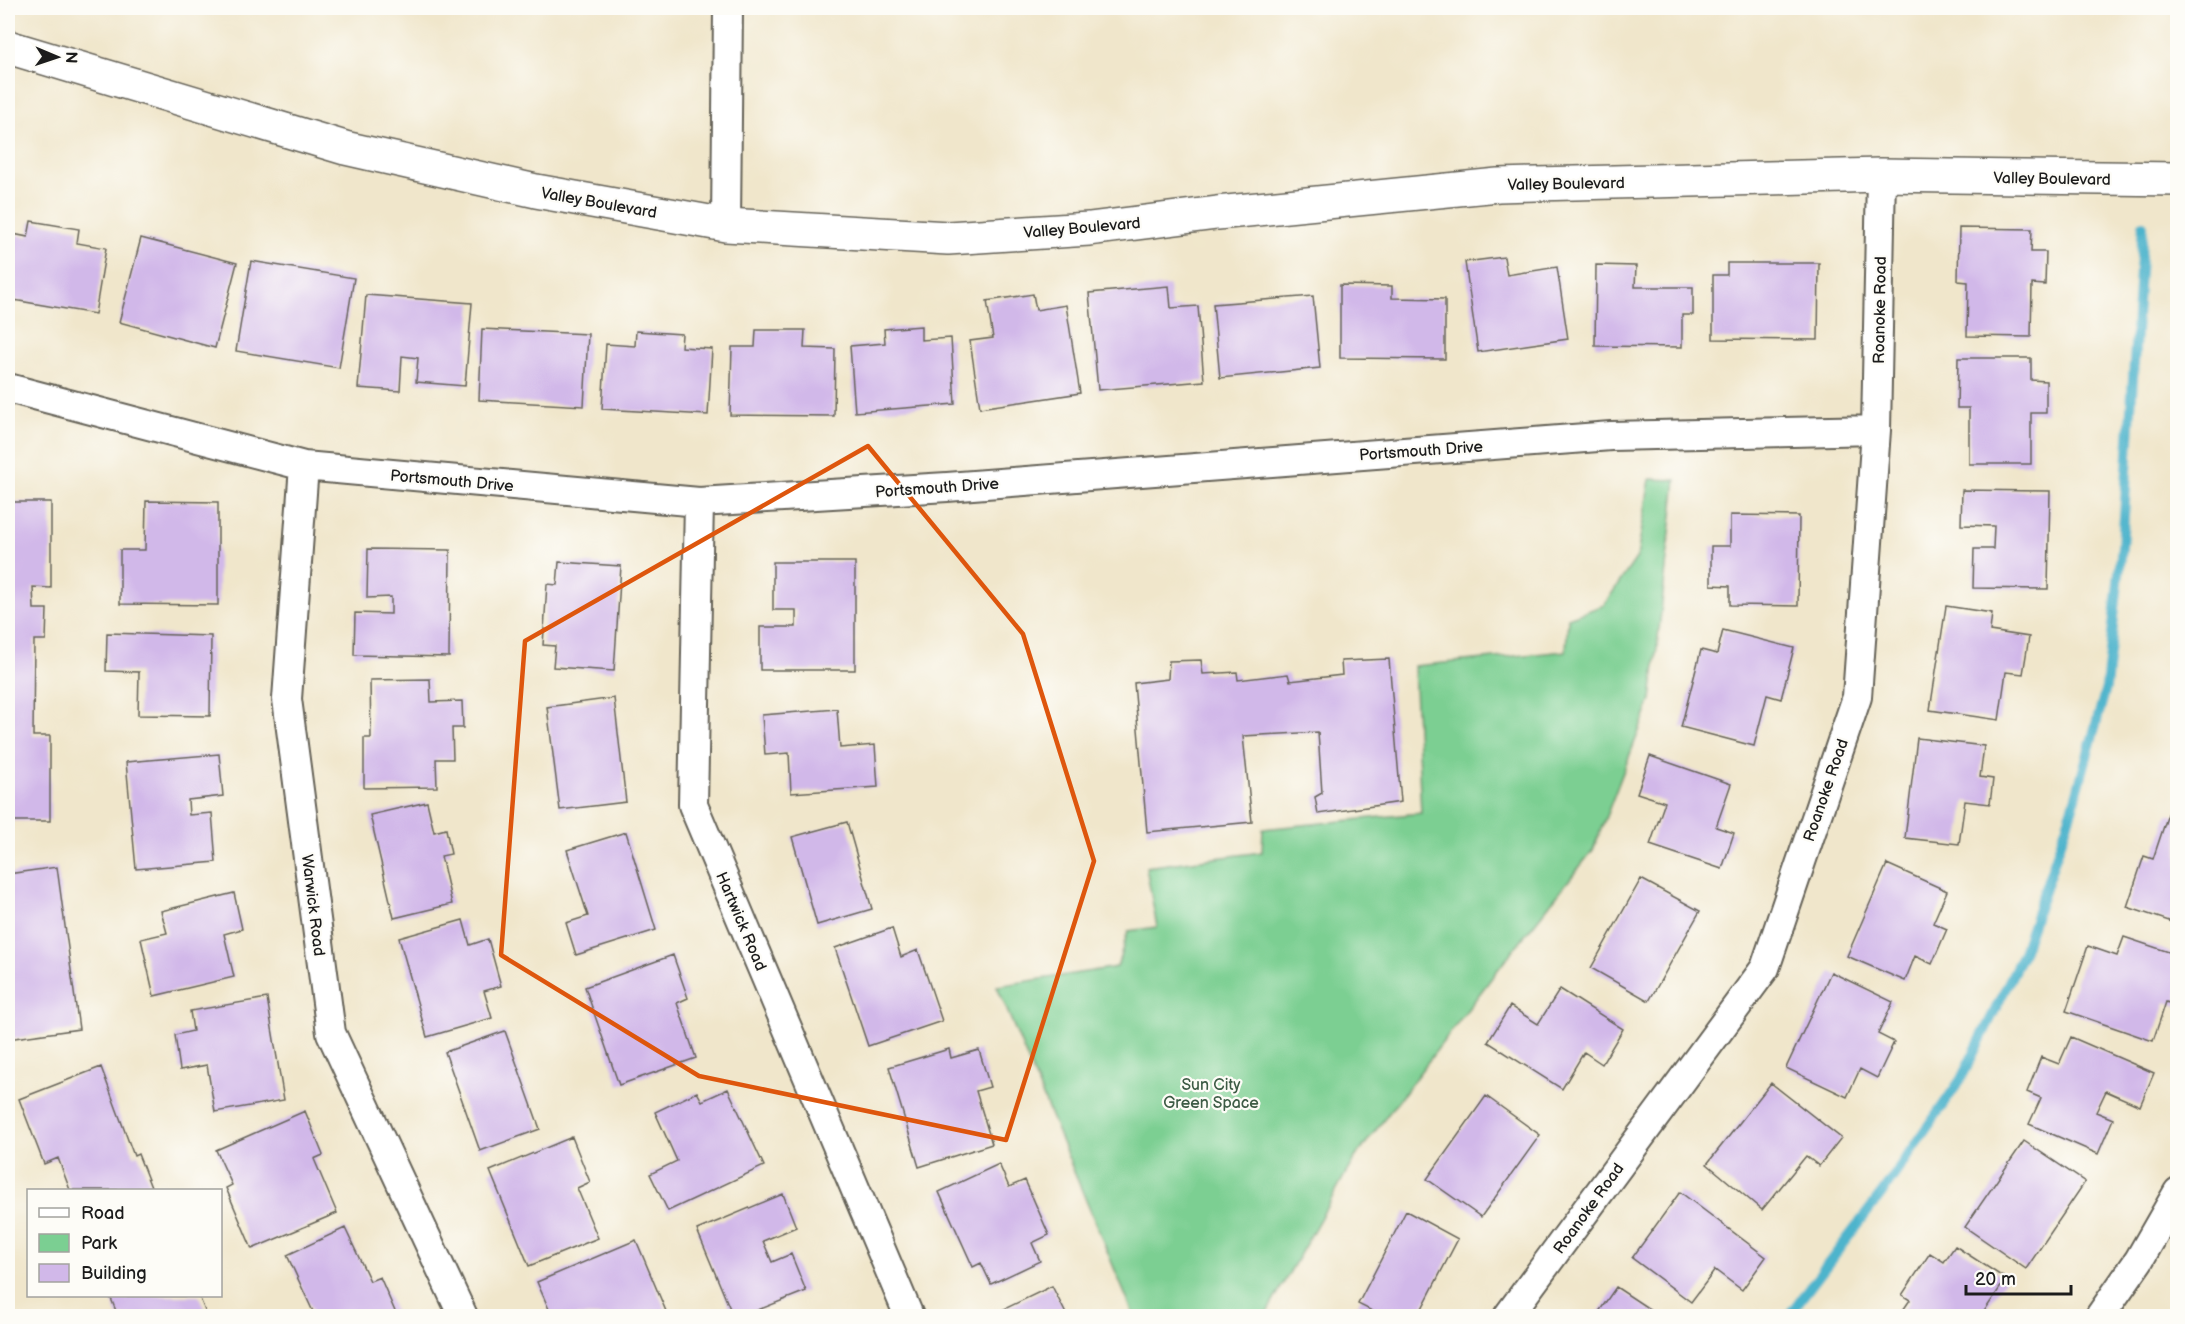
<svg xmlns="http://www.w3.org/2000/svg" width="2185" height="1324" viewBox="0 0 2185 1324" font-family="'Balsamiq Sans',sans-serif">
	<rect width="100%" height="100%" fill="#fdfcf7"/>
	<filter id="ink" filterUnits="userSpaceOnUse"><feTurbulence type="fractalNoise" baseFrequency=".0167" numOctaves="2"/><feDisplacementMap in="SourceGraphic" scale="12" xChannelSelector="R" yChannelSelector="G"/><feConvolveMatrix kernelMatrix="1 2 1 2 8 2 1 2 1" color-interpolation-filters="sRGB"/></filter>
	<filter id="wash" filterUnits="userSpaceOnUse"><feTurbulence type="fractalNoise" baseFrequency=".008" numOctaves="4" result="noise"/><feDisplacementMap in="SourceGraphic" scale="24" xChannelSelector="R" yChannelSelector="G"/><feGaussianBlur stdDeviation="1.35" result="paint"/><feColorMatrix in="noise" values="0 0 0 0 0 0 0 0 0 0 0 0 0 0 0 0 0 1.4 0 .05"/><feComposite in="paint" operator="in"/></filter>
	<g filter="url(#wash)">
		<rect width="100%" height="100%" fill="#f0e6cb"/>
		<path fill="#7bcf92" stroke="#4c7657" stroke-width="1.5" d="M1650,479L1676,480L1651,700L1593,850L1506,959L1354,1159L1265,1316H1134L997,986L1117,967L1128,931L1157,927L1146,867L1262,852L1263,829L1421,813L1414,666L1566,651L1568,618L1604,605L1637,557Z"/>
		<g fill="none" stroke-linecap="round" stroke-linejoin="round">
			<path stroke="#4eb4cc" stroke-width="10" d="M1788,1316L1882,1193L1961,1079L2022,955L2073,807L2106,688L2122,547L2143,225"/>
		</g>
		<g id="blocks">
			<path fill="#d1b8e9" d="M31,221L79,229L77,243L106,248L95,314L8,299V233L28,237Z
				M1959,228L2032,229L2031,252H2046L2045,285L2032,284L2031,337L1967,336L1968,282L1958,281Z
				M141,238L237,263L215,348L119,322Z
				M1504,257L1507,275L1557,267L1568,339L1478,352L1465,262Z
				M251,261L354,278L339,368L236,351Z
				M1727,263H1819L1818,340L1713,339V275H1727Z
				M1596,265L1636,266L1635,287H1693V315H1682V347L1595,346Z
				M1340,285L1392,286V298L1445,299V359L1340,358Z
				M1169,286L1171,308L1198,306L1204,381L1098,390L1089,293Z
				M1033,294L1036,310L1066,305L1080,393L980,408L970,341L993,338L987,301Z
				M366,295L472,303L465,386L416,382L418,358L402,356L400,391L358,388Z
				M1313,296L1320,368L1220,378L1213,304Z
				M921,326V340L951,338L955,404L855,412L850,346L885,343L884,329Z
				M482,329L588,334L584,406L479,400Z
				M756,330H805L804,348L835,349L834,416L730,415L732,347H755Z
				M636,331L682,334L681,347L712,349L708,415L602,409L606,344L635,346Z
				M1958,358H2031V380L2046,381V413H2031V464H1969V408H1957Z
				M1962,490L2050,491L2048,589L1973,588L1974,549H1993L1994,526L1961,525Z
				M146,501L218,502V605L120,604V550H145Z
				M8,502H51V588L33,587L34,609H47L46,640H34L33,736H50V821H8Z
				M1730,515L1799,516L1798,606L1730,605V586L1711,585V546H1730Z
				M368,549L450,550L449,657L354,655L355,613L391,614V597L367,598Z
				M559,562L621,566L614,671L553,667L555,646L543,645L547,584L557,585Z
				M773,562H855V670H760V627H796V610H773Z
				M1946,606L1992,613L1990,631L2029,637L2023,674L2006,672L1999,720L1930,710Z
				M1723,630L1794,648L1781,699L1767,695L1754,746L1681,727L1701,650L1717,654Z
				M107,633L211,636L210,716L138,715L139,672L106,671Z
				M1389,659L1401,802L1318,814L1315,797L1322,793L1318,732L1243,736L1252,822L1147,832L1134,683L1168,679L1169,661L1201,660L1203,674L1237,672L1238,680L1288,674L1290,681L1342,675L1341,661Z
				M430,679L431,702L462,701L463,728H452L453,759H436L437,787L364,788V738H371L370,680Z
				M614,698L626,802L560,810L547,707Z
				M837,709L840,748L875,745L878,787L791,793L789,753L765,755L762,715Z
				M1917,738L1984,746L1980,777L1993,779L1990,804L1965,801L1959,844L1905,838Z
				M219,754L223,796L188,800L189,815L212,813L216,862L136,869L126,762Z
				M1650,756L1731,784L1716,827L1734,833L1722,869L1650,845L1665,802L1637,793Z
				M427,802L434,832L446,829L451,854L441,856L452,904L394,918L370,815Z
				M2168,814L2178,817V924L2127,907L2144,856L2153,859Z
				M847,822L872,909L817,925L792,837Z
				M626,832L656,930L576,955L566,923L588,916L567,850Z
				M1887,864L1947,891L1933,923L1947,929L1932,964L1915,956L1905,981L1847,956Z
				M57,867L79,1029L8,1039V874Z
				M1641,879L1700,911L1649,1001L1591,968Z
				M234,893L242,929L224,934L234,977L154,996L141,939L167,933L161,911Z
				M463,920L470,945L488,939L501,986L484,991L492,1018L427,1037L399,938Z
				M892,928L901,957L918,950L942,1021L868,1046L835,948Z
				M2124,937L2178,955V1006L2166,1002L2153,1041L2066,1011L2088,946L2117,956Z
				M673,955L688,998L677,1003L696,1058L619,1085L585,987Z
				M1831,972L1893,1002L1878,1034L1894,1042L1877,1078L1860,1069L1847,1097L1786,1068Z
				M1560,989L1623,1029L1602,1064L1584,1052L1562,1089L1488,1042L1510,1006L1538,1024Z
				M267,998L284,1100L215,1112L207,1065L180,1070L175,1035L193,1031L190,1011Z
				M505,1031L540,1129L480,1151L445,1052Z
				M2071,1037L2154,1073L2140,1106L2106,1091L2096,1112L2113,1119L2098,1154L2029,1124L2041,1098L2027,1092L2041,1057L2059,1064Z
				M949,1049L951,1058L979,1050L990,1087L976,1091L992,1144L919,1167L889,1067Z
				M101,1067L134,1156L138,1154L152,1190H70L58,1158L44,1164L19,1099Z
				M1771,1083L1841,1138L1819,1166L1806,1156L1762,1210L1707,1164Z
				M728,1089L764,1166L668,1211L650,1174L677,1161L655,1112L697,1092L702,1101Z
				M1486,1096L1540,1135L1481,1217L1427,1179Z
				M305,1111L323,1155L314,1159L337,1213L252,1249L226,1188L232,1185L216,1150Z
				M572,1137L590,1182L577,1188L598,1238L529,1266L490,1171Z
				M2024,1141L2085,1182L2026,1269L1965,1227Z
				M999,1164L1009,1187L1025,1180L1049,1235L1032,1243L1040,1261L991,1284L981,1263L973,1267L939,1192Z
				M1680,1192L1766,1257L1742,1290L1715,1270L1691,1302L1632,1258Z
				M783,1194L796,1227L763,1241L772,1262L791,1254L806,1291L743,1316H733L697,1230Z
				M1406,1211L1458,1239L1418,1316H1382L1358,1304Z
				M345,1228L370,1281L380,1277L397,1316H315L287,1255Z
				M636,1240L668,1316H552L537,1282Z
				M1955,1246L2006,1279L1981,1316H1899L1910,1300L1902,1295L1930,1253L1944,1262Z
				M1052,1286L1067,1316H995L994,1314Z
				M1616,1287L1660,1316H1596Z
				M110,1296H199L207,1316H118Z"/>
		</g>
	</g>
	<g filter="url(#ink)">
		<use href="#blocks" fill-opacity="0" stroke="#666359" stroke-width="1.5"/>
		<g fill="none" stroke-linecap="round" stroke-linejoin="round">
			<defs>
				<path id="street" d="M726,225L728,8
					M8,388L304,466L699,502L947,487L1611,436L1876,430
					M304,466L287,699L331,1033L463,1316
					M699,502L693,805L909,1316
					M1508,1316L1765,968L1857,697L1876,430L1881,175
					M2100,1316L2139,1260L2178,1192"/>
				<path id="secondary" d="M8,47L345,148L536,191L726,225L948,238L1089,229L1217,213L1498,185L1881,175L2178,179"/>
			</defs>
			<use href="#street" stroke="#666359" stroke-width="32"/>
			<use href="#secondary" stroke="#666359" stroke-width="36"/>
			<use href="#street" stroke="#fff" stroke-width="28"/>
			<use href="#secondary" stroke="#fff" stroke-width="33"/>
		</g>
	</g>
	<path fill="none" stroke="#de560d" stroke-width="4.5" stroke-linejoin="round" d="M868,446L1023,634L1094,861L1006,1140L699,1076L501,955L525,641Z"/>
	<g text-anchor="middle" stroke-width="4.5" stroke-linejoin="round" paint-order="stroke">
		<g font-size="16" fill="#1c1c1c" stroke="#fdfcf7">
			<text transform="translate(2052 178) rotate(1)" y="6">Valley Boulevard</text>
			<text transform="translate(1566 183) rotate(-1)" y="6">Valley Boulevard</text>
			<text transform="translate(599 202) rotate(10)" y="6">Valley Boulevard</text>
			<text transform="translate(1082 227) rotate(-5)" y="6">Valley Boulevard</text>
			<text transform="translate(1879 310) rotate(-89)" y="6">Roanoke Road</text>
			<text transform="translate(1421 450) rotate(-4)" y="6">Portsmouth Drive</text>
			<text transform="translate(452 480) rotate(5)" y="6">Portsmouth Drive</text>
			<text transform="translate(937 487) rotate(-4)" y="6">Portsmouth Drive</text>
			<text transform="translate(1825 790) rotate(-71)" y="6">Roanoke Road</text>
			<text transform="translate(314 905) rotate(83)" y="6">Warwick Road</text>
			<text transform="translate(742 921) rotate(67)" y="6">Hartwick Road</text>
			<text transform="translate(1588 1208) rotate(-54)" y="6">Roanoke Road</text>
		</g>
		<g font-size="16" fill="#3d5b45" stroke="#fdfcf7">
			<text x="1211" y="1090">Sun City<tspan x="1211" dy="18">Green Space</tspan></text>
		</g>
	</g>
	<rect width="2185" height="1324" fill="none" stroke="#fdfcf7" stroke-width="30"/>
	<rect x="27" y="1189" width="195" height="108" fill="#fdfcf7" stroke="#a3a29f" stroke-width="1.5"/>
	<rect x="39" y="1208" width="30" height="9" fill="#ffffff" stroke="#a3a29f" stroke-width="1.5"/>
	<text x="81" y="1219" font-size="18" fill="#1c1c1c">Road</text>
	<rect x="39" y="1234" width="30" height="18" fill="#7bcf92" stroke="#a3a29f" stroke-width="1.5"/>
	<text x="81" y="1249" font-size="18" fill="#1c1c1c">Park</text>
	<rect x="39" y="1264" width="30" height="18" fill="#d1b8e9" stroke="#a3a29f" stroke-width="1.5"/>
	<text x="81" y="1279" font-size="18" fill="#1c1c1c">Building</text>
	<g transform="translate(57 57) rotate(92)" stroke="#fdfcf7" stroke-width="4.5" paint-order="stroke">
	<path d="M0-4.5L10 22L0 15L-10 22Z" fill="#1c1c1c"/>
	<text y="-9" font-size="16" font-weight="bold" text-anchor="middle" fill="#1c1c1c">N</text>
	</g>
	<path d="M1966 1285v9h105v-9" fill="none" stroke="#1c1c1c" stroke-width="3"/>
	<text x="1975" y="1285" font-size="18" fill="#1c1c1c" stroke="#fdfcf7" stroke-width="4.5" paint-order="stroke">20 m</text>
</svg>
